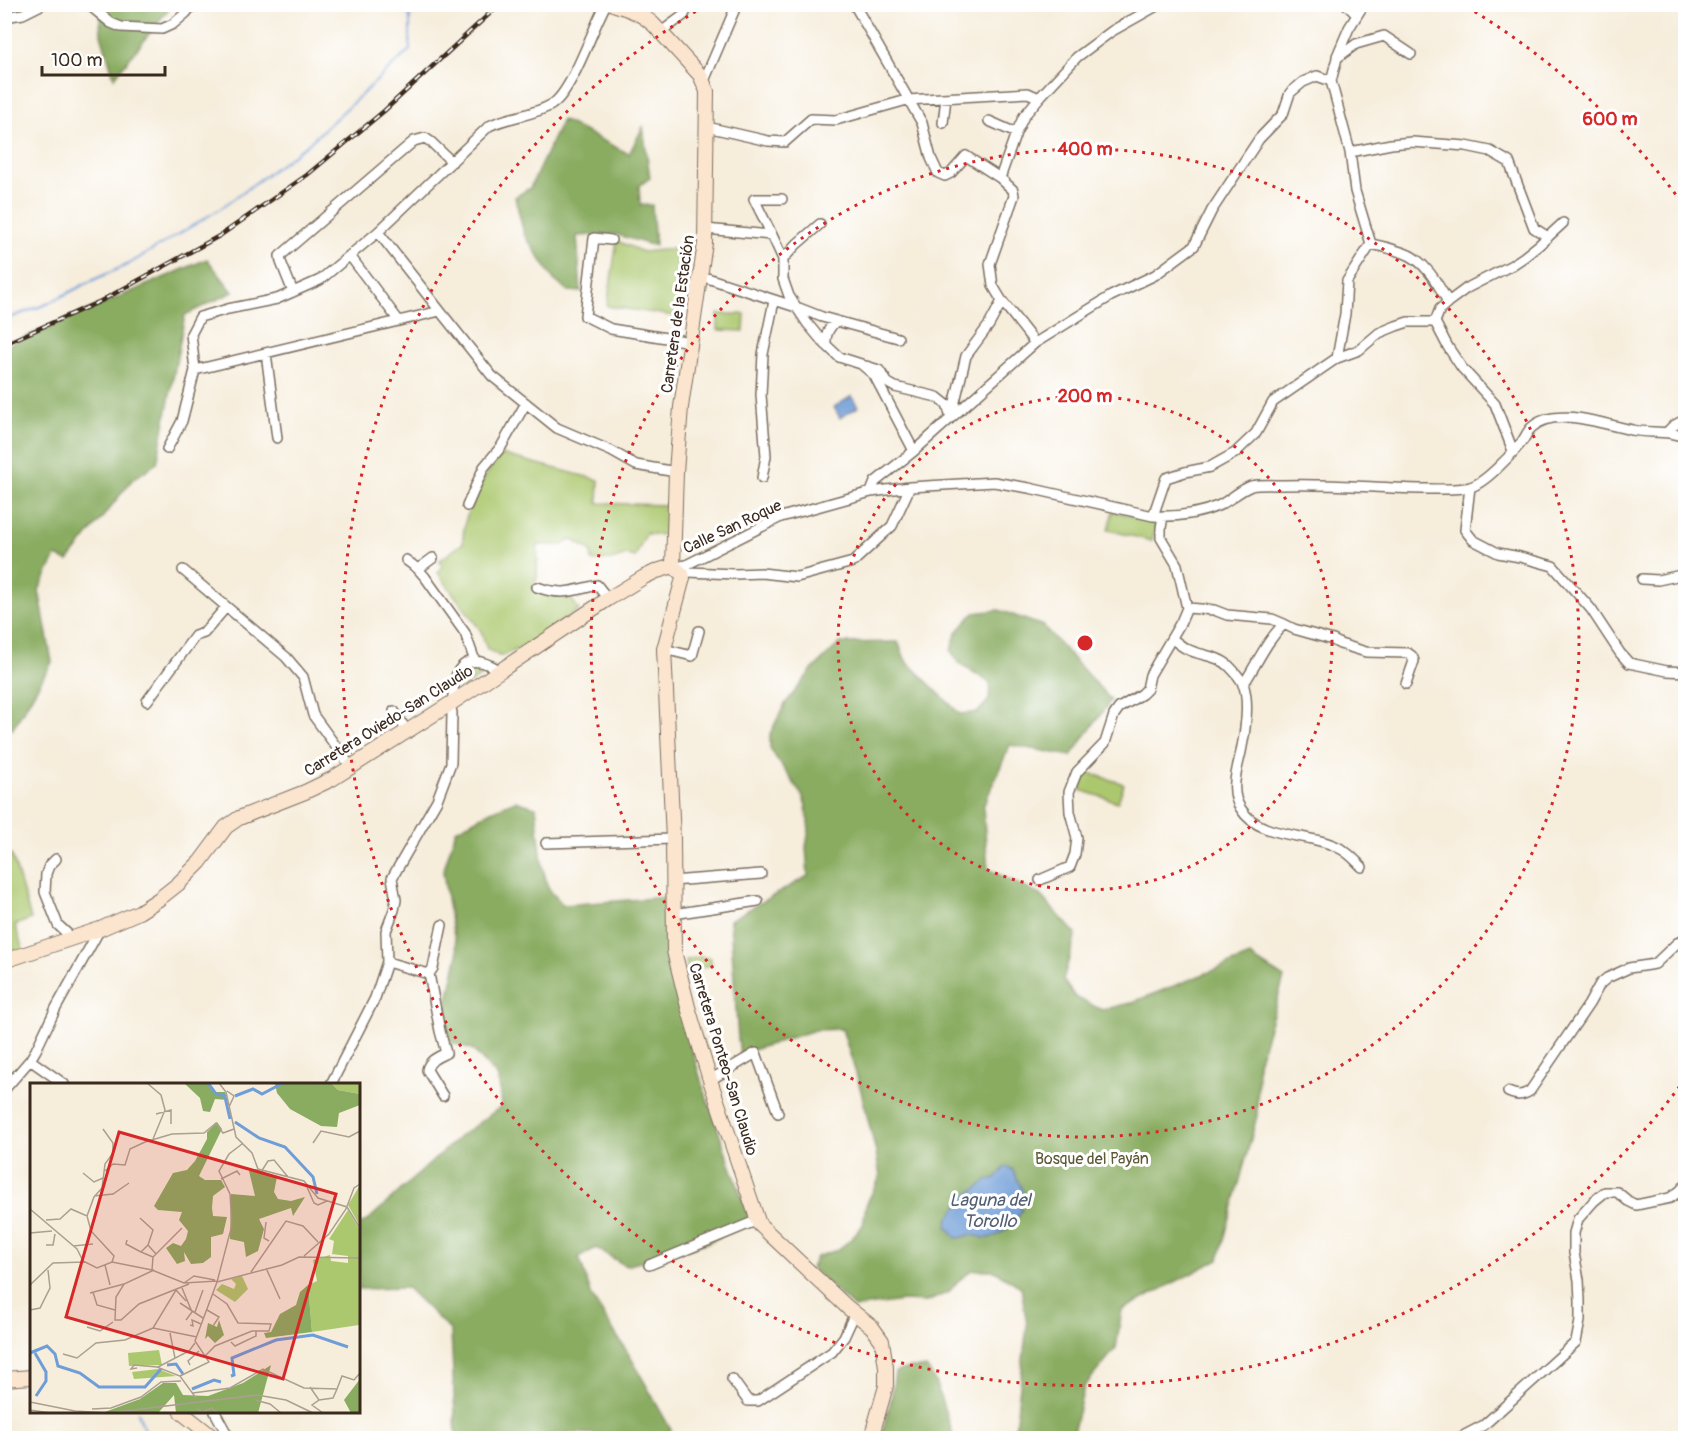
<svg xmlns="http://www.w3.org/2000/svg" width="1690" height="1443" viewBox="0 0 1690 1443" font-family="Pangolin,sans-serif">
	<rect width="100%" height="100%" fill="#fff"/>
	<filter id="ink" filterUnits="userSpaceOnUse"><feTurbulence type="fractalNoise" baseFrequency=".0167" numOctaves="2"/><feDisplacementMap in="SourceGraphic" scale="12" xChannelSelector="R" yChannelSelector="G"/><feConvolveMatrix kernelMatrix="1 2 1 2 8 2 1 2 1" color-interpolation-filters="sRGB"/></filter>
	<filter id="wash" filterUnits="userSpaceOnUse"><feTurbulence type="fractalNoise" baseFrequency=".008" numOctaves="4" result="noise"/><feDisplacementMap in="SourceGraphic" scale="24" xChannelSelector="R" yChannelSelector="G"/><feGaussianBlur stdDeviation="1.35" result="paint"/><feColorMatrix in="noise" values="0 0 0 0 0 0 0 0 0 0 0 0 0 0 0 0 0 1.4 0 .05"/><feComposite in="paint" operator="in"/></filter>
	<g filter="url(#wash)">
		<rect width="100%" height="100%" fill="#f6eddb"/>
		<path fill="#acc86e" stroke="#747946" stroke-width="1.5" d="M617,241L643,252L690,247L680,317L607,306Z
			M718,314H745L744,331L718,330Z
			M500,454L599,480L598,503L666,505L670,501L668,535L648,534L647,532L635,557L627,555L611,560L592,561L591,551L573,540H569L563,545H538L537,579L532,588L541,591L569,595L579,610L522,647L502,656H499L487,649L481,631L438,573L442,567L439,561L463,543C462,510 482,481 500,454Z
			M1113,511L1157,522L1152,541L1108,530Z
			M472,668H481L488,672L461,689L458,684L465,672Z
			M1086,772L1124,784L1118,802L1080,790Z
			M4,846L13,858L31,919L15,925L23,950L4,956Z
			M700,957L710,958L712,965L687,971L686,960Z"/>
		<path fill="#89ac61" stroke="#626b40" stroke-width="1.5" d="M99,5H172L114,78L101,34Z
			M562,120L629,154L643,127L650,178L639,186L640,205H652L655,246L614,234L577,236L581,292L568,291L554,280L524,234L515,197L530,188Z
			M207,259L233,292L185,315L157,463L132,480L68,561L56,556L39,590L52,662L12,730L4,709L5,346Z
			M999,610L1043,626L1111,700L1071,756L1010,745L983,807L988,869L1040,895L1076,934L1063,980L1075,997L1102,1010L1130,1003L1250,956L1284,978L1258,1063L1257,1116L1219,1259L1122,1310L1116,1348L1084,1387L1072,1438H1014L1027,1325L1021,1287L993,1270H973L958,1281L949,1292L927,1302L902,1301L854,1308L811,1268L816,1257L837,1250L849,1241L863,1225L866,1205L880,1177L876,1152L859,1083L842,1029L815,1030L740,1054L738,1039L730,920L808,876L806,847L809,830L806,806L802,795L770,749V734L785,704L811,671L840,643L898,642L906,661L960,714L978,712L989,700L990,683L958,662L951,651L956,633L974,613Z
			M515,801L536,807L542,864L548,888L563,905L667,897V951L686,1030L704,1090L751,1223L706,1243L626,1266L596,1248L579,1257L592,1297L631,1358L671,1430L660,1438H610L605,1434L564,1433L524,1438H456L451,1331L407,1288L359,1289V1225L367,1221L459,1137L502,1106L498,1077L472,1049L442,1040L447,1003L458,954L450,917L443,872L456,830L491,811Z
			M910,1368H927L935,1381L954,1438H881L891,1400L895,1372Z"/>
		<path fill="#6f9dd7" stroke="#55647a" stroke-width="1.5" d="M852,396L858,407L840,418L834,407Z
			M1006,1166L1013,1170L1024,1194L1018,1204L1022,1210C1015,1222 1000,1239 985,1238C980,1237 975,1235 970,1235C966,1236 961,1238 956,1238L947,1227L948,1219L967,1194L975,1190L988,1180L996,1178Z"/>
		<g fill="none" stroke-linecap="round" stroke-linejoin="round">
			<path stroke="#6f9dd7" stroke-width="2" d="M4,320L47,304L91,281L129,264L220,209L308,144L410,50V18L407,4
				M138,1412L147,1438"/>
		</g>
	</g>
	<g filter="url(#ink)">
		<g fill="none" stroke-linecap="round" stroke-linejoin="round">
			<defs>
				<path id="street" d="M88,4L111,23L121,27L162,29L173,24L186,13L193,4
					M606,4C592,29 572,93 551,105C532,116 509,116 489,126L378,232L320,280L277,299L228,309L200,317L191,334L195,370L440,311L492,376L557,428L611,451L636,465L676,472
					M854,4L922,123L931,158L938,173L945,176L951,173L966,156L1000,178
					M1346,4L1357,15
					M4,17L23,14L43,4
					M661,32L684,15L689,4
					M1337,56L1349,28L1364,4
					M704,81L737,4
					M1331,81L1337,58L1356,44L1384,36L1411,54
					M1039,98L1077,57L1112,31L1160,4
					M989,121L1016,133
					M943,123L946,98
					M707,127L768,141L785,142L811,119L836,120L907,100L1028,93L1039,98L1024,116L1016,133L1000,178L1013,190L1014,196L990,264L993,286L1002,301L989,325L966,356L951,418
					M1350,152L1391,144L1412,142L1466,146L1490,151L1509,162L1534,228L1548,237
					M820,224L797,244L783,259V279L789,296L807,323L822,341L839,357L861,364L874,375L914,451
					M705,229L772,235L754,199H782
					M378,232L440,311
					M772,235L783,259
					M611,240L594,238L585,316L611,329L691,342
					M1371,244C1382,246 1393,249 1404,253C1425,260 1438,284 1448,302
					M350,256L399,321
					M701,276L799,308L822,317L898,338
					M293,292L281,262L280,256L414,141L425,138L431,142L452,162
					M1002,301L1035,343
					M1435,322L1448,347L1462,368L1495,404L1513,451
					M826,345C825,334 829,328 836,321
					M266,353L277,438
					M1337,358L1359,350L1379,333L1396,326L1408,322H1435L1440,309L1448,302L1467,288L1512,265L1524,257L1539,245L1563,223
					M866,366L879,370L888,383L895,387L937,397L947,405L951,418
					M1667,432L1673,426L1686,419
					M167,449L182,421L195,370
					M762,478L766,456L761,395L763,354L774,301
					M1470,487L1465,530L1473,540L1498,553L1520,557L1553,566L1591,609L1620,653L1629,663L1667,671L1686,672
					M871,492L875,482L914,451L1035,343L1111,296L1155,275L1194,246L1212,210L1259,139L1283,114L1290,93L1303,82L1317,76L1331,81L1350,152L1355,191L1371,244L1347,281L1345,314L1337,358L1273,402L1256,433L1235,453L1210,467L1185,472L1166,478L1153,516
					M467,506L484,467L501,447L526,403
					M406,560L418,569L425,577L465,633L475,661
					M676,567L686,565L781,517L871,492L910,487L994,482L1029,488L1153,516C1175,517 1200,514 1220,505C1230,500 1240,490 1251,486C1260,484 1273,485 1283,485C1329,483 1374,488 1420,489C1432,489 1459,490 1470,487C1484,484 1511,455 1521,443C1525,438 1527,432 1531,428C1554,405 1605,425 1632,430C1651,434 1667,429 1686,438
					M678,568L688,572L735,574L762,573L797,577L853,562L892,526L910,487
					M418,569L433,558
					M183,570L286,657L303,677L313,715L351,767
					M1642,579L1658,580L1686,574
					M537,587C562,596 572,591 597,585L608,599
					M1187,608L1214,610L1227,615L1272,619L1284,624C1266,641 1257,664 1243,685
					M1284,624L1294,629L1333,640L1340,644L1366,652L1408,653L1412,656L1414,661L1406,684
					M1172,639C1177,642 1182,647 1187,649C1200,656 1218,655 1229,666C1234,671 1240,677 1243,684C1250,701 1245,734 1241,752C1237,770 1229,792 1241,809C1260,840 1312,832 1341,849C1349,853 1355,860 1362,867
					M664,649L692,656L699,631
					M147,701L195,636L204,633L226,607
					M453,701C452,667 466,650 499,670
					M394,711L407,731
					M546,843L673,839
					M56,859L49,866L46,874L45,892L58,925L72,938
					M1040,880L1070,867L1075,854L1077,838L1070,812L1069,792L1077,772L1105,743L1114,715L1119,708L1142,694L1147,689L1150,675L1181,622L1187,608L1177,565L1161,538V528L1163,516
					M672,881L761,874
					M673,914L758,901
					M387,962L429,974L440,1031L446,1053C438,1057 429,1060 427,1070L443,1096
					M429,974L433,968L442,925
					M30,1060L64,1084
					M710,1080L756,1053L778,1113
					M331,1084L375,998L387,962L386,931L394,910L396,900L392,878L437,800L451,763L452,713L450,704
					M4,1090L30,1060L36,1050L56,1008L100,929
					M1508,1092C1517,1096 1522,1096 1530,1091L1589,1004L1600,984L1607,978L1629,968L1655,964L1677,943L1686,939
					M649,1265L758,1220
					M732,1379L748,1401H758L832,1352L844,1337L855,1313
					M215,1412L229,1438
					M1459,1438L1484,1425L1576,1342L1580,1321V1300L1579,1280L1574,1253V1233L1578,1219L1594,1201L1605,1192H1617L1628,1201L1636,1205L1670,1198L1680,1191L1686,1184"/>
				<path id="secondary" d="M613,4C628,9 641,13 653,24L700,75L707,91L705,243L681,407L676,472L673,566
					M673,566L682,574L683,578L664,649L673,839L674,951L688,1007L710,1080L759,1224L847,1307L872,1327L882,1341L886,1367V1386L871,1438
					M4,961L100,929L139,912L159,899L178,884L200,862L226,827L239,818L305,792L332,779L450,704L608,599L644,577L657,571L673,566
					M4,1379L32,1377
					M181,1412L214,1438"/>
			</defs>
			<use href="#street" stroke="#7c6e60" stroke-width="12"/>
			<use href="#secondary" stroke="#7c6e60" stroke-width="16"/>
			<use href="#street" stroke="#fff" stroke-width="9"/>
			<use href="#secondary" stroke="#fbe5cf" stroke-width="14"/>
			<defs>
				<path id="rail" d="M4,344L101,301L221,235L307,175L384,111L500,4"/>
			</defs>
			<use href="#rail" stroke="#3b2a1e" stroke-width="4.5"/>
			<use href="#rail" stroke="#fff" stroke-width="2" stroke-dasharray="7" stroke-linecap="butt"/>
		</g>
	</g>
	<g fill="none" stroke="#d62828" stroke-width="3" stroke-dasharray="3 6">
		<circle cx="1085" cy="643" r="247"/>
		<circle cx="1085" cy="643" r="494"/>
		<path d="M1685 1079A742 742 0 1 1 703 7M1467 7A742 742 0 0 1 1685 207"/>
	</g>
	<g text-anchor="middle" stroke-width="6" stroke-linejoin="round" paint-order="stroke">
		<g font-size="16" fill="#3b2a1e" stroke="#fff">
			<text transform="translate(677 314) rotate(-82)" y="6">Carretera de la Estación</text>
			<text transform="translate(732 526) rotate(-25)" y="6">Calle San Roque</text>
			<text transform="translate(388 720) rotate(-32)" y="6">Carretera Oviedo-San Claudio</text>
			<text transform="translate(724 1059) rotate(73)" y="6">Carretera Ponteo-San Claudio</text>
		</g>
		<g font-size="16" fill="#5d5936" stroke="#fff">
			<text x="1092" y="1164">Bosque del Payán</text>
		</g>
		<g font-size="18" font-style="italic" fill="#525e71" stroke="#fff">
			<text x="990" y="1206">Laguna del<tspan x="990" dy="21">Torollo</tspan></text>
		</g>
	</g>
	<g transform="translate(30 1083)">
		<rect width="330" height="330" fill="#f6eddb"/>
		<path d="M301,0H330V11L308,7ZM330,102V143L318,122ZM318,127L330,147L329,242L282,249L278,202L287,198L283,177L300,172L301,178L318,180V173L302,171L304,158L299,156ZM212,193L218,206L205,219L186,207L192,201L204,206L206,201L201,196ZM129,267L132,282L99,283L98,270ZM128,286L146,293L104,296L102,289Z" fill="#acc86e"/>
		<path d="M154,0H179L186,9H195L197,17L185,16L180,29L173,28L170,15ZM301,0L308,7L330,11V22L309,30L307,44L291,43L260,26L247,10L245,1ZM187,39L192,46L169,93L175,97H191L195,104L183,113L182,125L183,133L197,134L193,151L181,154V174L173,180L161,181L154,169L155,178L147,181L136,165L143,160L151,163L156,156L158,148L149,137L152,129L128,127L124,123L143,90L157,87L165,78L177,56V49ZM226,86L247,94L244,109L248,116L261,118L275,114L263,133L261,125L229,136L234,146L228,168L216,174L214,159L200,156L201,111L225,113L219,88ZM278,202L282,249L236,255L234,250L241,249L250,231L266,222L270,209ZM189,237L194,252L185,260L178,253L175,256L178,240L187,244ZM241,282L228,330H146L144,312L128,330H72L110,316L133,300H146L153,312L178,313L213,300ZM330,296V330H321L314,317Z" fill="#89ac61"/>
		<path fill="none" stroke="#6f9dd7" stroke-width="3" d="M178,0L186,11L196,13M205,13L223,6L232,11L253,0M195,14L200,36M205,39L229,55L255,64L283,94L287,111M0,270L17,263L25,271L28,283L50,290L69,304H115L131,286M5,270L16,289V298L6,313M137,282L146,281L153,291M201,293L204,292L202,275L246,257L283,252L318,264M162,306L184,297L191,299"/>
		<path fill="none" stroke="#ab9f8f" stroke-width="1.5" d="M117,0L131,12L135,27L123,56M189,0L196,9L206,54L222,70L228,86L274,98L288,115L317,124L330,145M197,8L204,13L199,24M126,31L141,27V41M283,60L291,48L319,54L330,48M75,88L83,81L95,82L100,66L115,59L142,51L174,50L186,40L193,50L204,46M231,89L238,78L244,77L258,94M53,90L64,99L73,95M191,96L207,88L210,92M277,104L284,120L288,122L297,118M64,113L83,111L99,100M0,126L47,166L53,178L67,185L82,179L122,187L154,200L187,198M57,133L61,148L84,173L82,179M110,135L123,147L118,162L126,171M16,137L30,136L41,126L57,133L64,114L72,105L75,81L83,70V60L73,46M236,139L234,155L239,158M0,150L22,148M97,157L96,161L111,169M16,162H23L25,151M118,162L111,169L123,174M43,163L63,161M274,173L299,151L316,126L324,105L330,101M75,182L80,202M236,185L250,216M122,187L123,174L152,145M124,187L94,201L86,214L85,237H91L109,221L159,201M221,189L256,138L273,143L288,159M187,199L202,142L200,111L189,88L199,71L212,61M187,199L252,182L269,174L330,175M154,200L164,193L185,197M0,202L23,180L55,179M152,205L162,229L156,237M63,209L67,222L85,227M60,210L94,201M156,218L146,207L123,245L167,254M150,220L173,235M0,227L10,225L20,205L18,187M177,227L189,234L183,243M165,229L173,207M160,242L163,243L162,237L171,241M57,244L70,248L83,239M140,250L145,275M201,259L205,263L226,253V248M33,271L47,275L66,260L95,257L123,245M175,273L185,263L222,248H239L241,241L208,240L197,221L183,211M160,282L158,278L169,268M128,284L159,268L165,260M107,285L101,286L104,282L127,284L150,293L166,315M150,293L179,279L165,258L187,199M280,304L289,317L282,322L293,330M163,310L200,305L233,286L274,305L307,306L312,293L324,297L330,290M225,317L240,321L251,330M289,317L303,315L307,306M0,319L45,328L78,330L227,312L256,317L283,330M167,325L172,329L182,325L187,330M62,326L81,325L111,314L131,299L151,298M0,327L21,330"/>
		<path fill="#d62828" fill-opacity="0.15" stroke="#d62828" stroke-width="3" d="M89,49L306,111L253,296L36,234Z"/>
		<rect width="330" height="330" fill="none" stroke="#3b2a1e" stroke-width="3"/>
	</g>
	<circle cx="1085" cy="643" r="9" fill="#d62828" stroke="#fff" stroke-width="3"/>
	<g font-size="18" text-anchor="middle" font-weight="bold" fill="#d62828" stroke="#fff" stroke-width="6" stroke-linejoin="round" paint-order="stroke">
		<text x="1610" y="125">600 m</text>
		<text x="1085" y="155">400 m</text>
		<text x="1085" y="402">200 m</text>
	</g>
	<rect width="1690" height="1443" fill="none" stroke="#fff" stroke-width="24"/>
	<path d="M42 66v9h123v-9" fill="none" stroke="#3b2a1e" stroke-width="3"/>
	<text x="51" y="66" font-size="18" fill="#3b2a1e" stroke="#ffffff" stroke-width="4.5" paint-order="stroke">100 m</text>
</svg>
